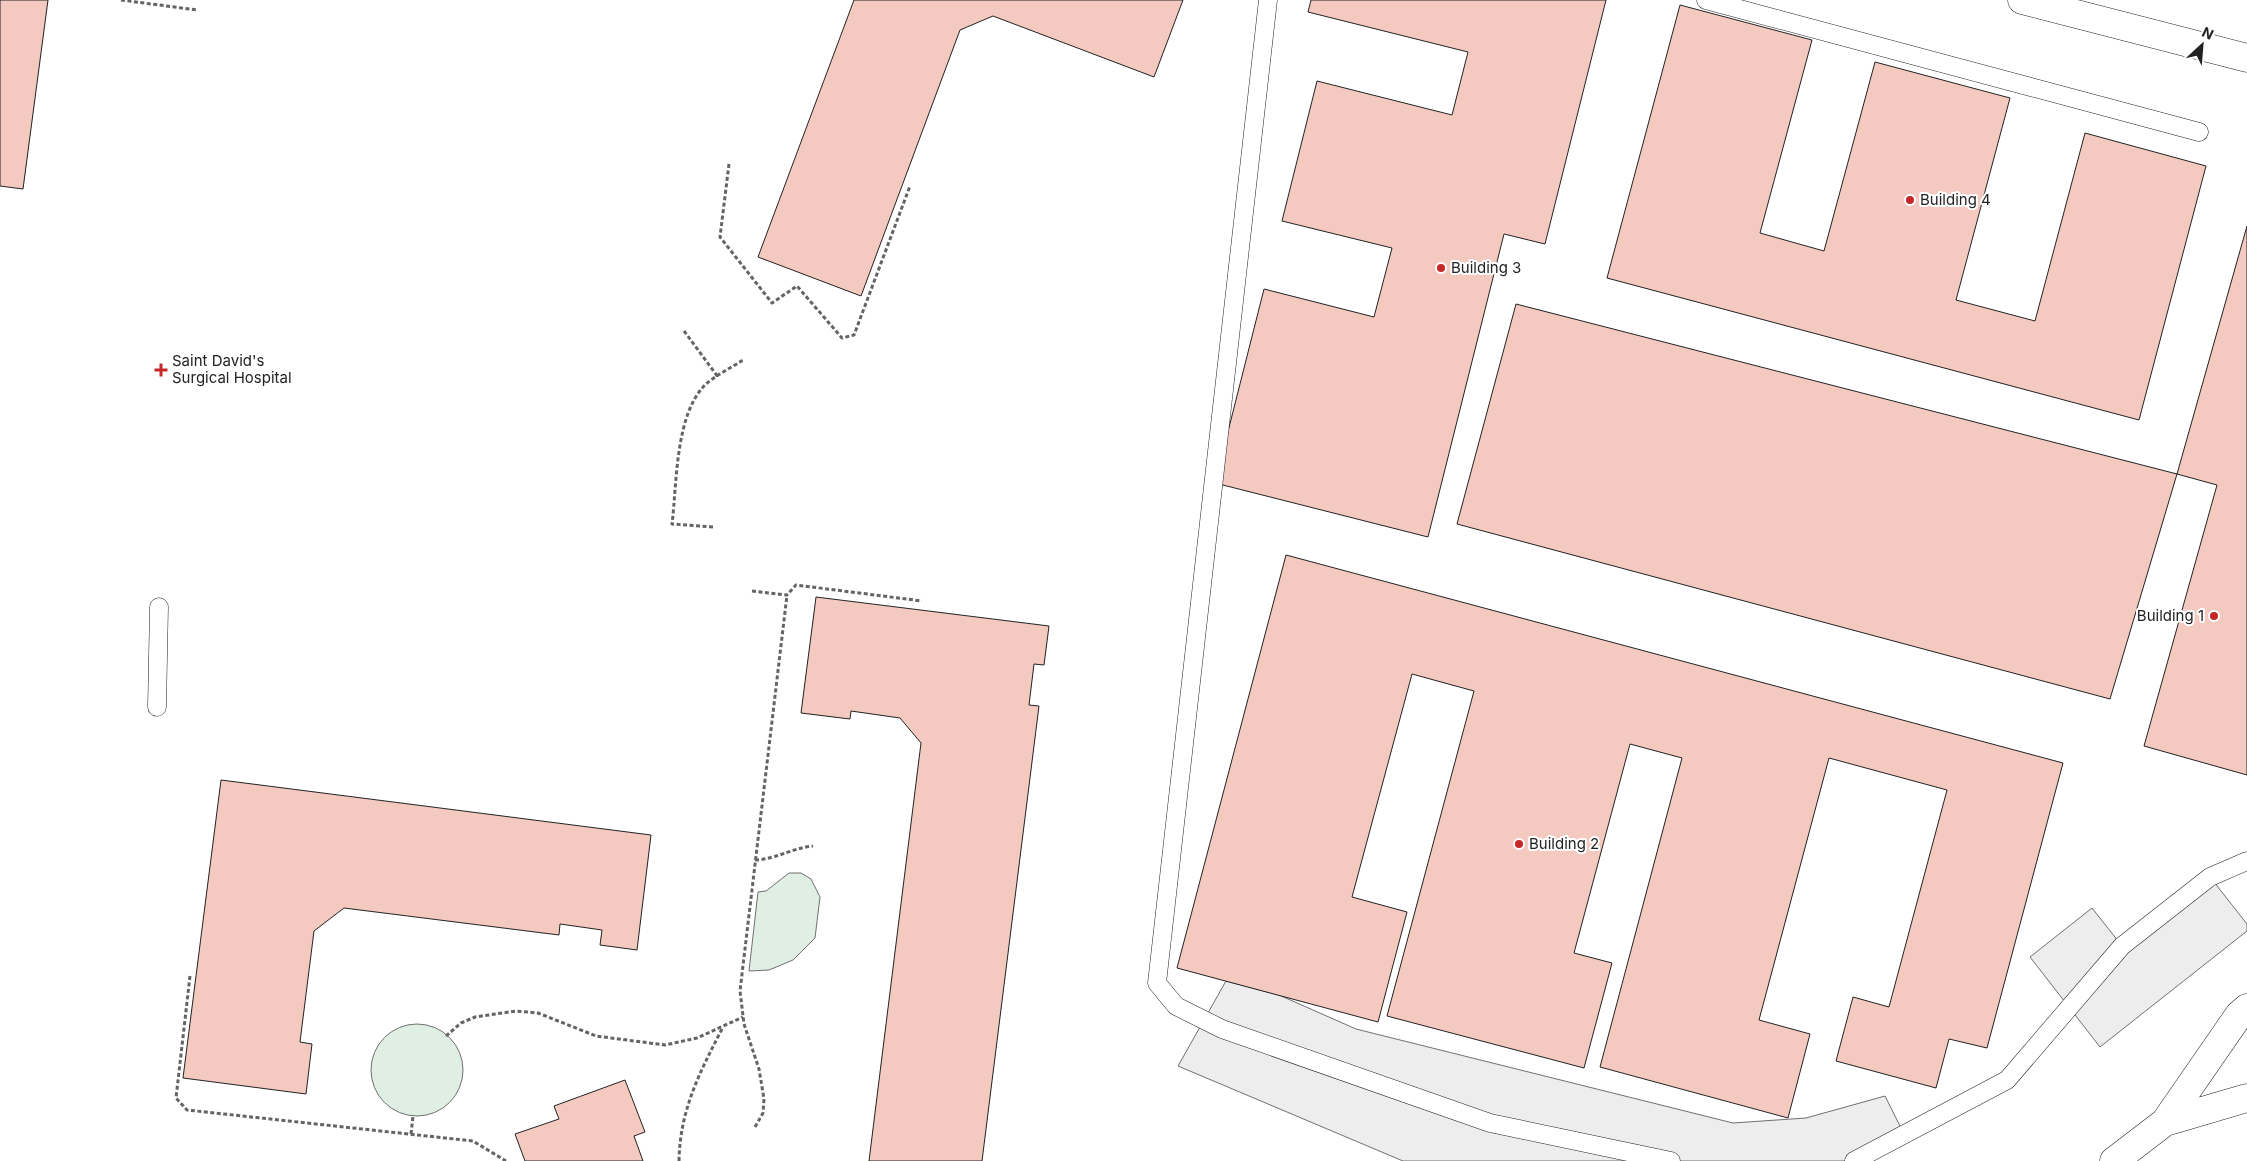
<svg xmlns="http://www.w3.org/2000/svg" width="2247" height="1161" viewBox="0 0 2247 1161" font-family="Inter,sans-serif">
	<rect width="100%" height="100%" fill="#fff"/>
	<path fill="#e0efe3" stroke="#6f6f6f" d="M789,873H801L811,879L820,897L815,938L793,960L769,970L749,971L758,892L766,891Z
		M371 1070a46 46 0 1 1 92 0a46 46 0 1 1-92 0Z"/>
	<path fill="#ededed" stroke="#6f6f6f" d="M2210,877L2247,924V931L2100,1047L2030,957L2092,908L2122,946Z
		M1226,981L1279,995L1356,1029L1733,1123L1806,1118L1885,1096L1904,1134L1854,1161H1403L1178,1066Z"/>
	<path fill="#f3c9c0" stroke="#222" d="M0,0H48L23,189L0,186Z
		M854,0H1183L1154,77L993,16L960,30L861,296L758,257Z
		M1311,0H1606L1545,244L1504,234L1428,537L1215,483L1264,289L1374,317L1392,248L1282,221L1317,81L1452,115L1468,52L1308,12Z
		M1680,5L1812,40L1760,233L1824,251L1875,62L2010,98L1956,300L2035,321L2085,133L2206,166L2139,420L1607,278Z
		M2247,226V775L2144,746L2217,485L2177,474Z
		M1516,304L2177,474L2110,699L1457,524Z
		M1286,555L2063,763L1987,1048L1949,1039L1936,1088L1836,1061L1853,997L1889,1007L1947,790L1829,758L1759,1020L1810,1034L1788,1118L1600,1067L1682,758L1630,744L1574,953L1612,963L1584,1068L1387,1016L1474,691L1412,674L1352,897L1407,912L1378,1022L1177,968Z
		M816,597L1049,626L1044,665L1034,664L1029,705L1039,706L982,1161H869L921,743L900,718L851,711L850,719L801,713Z
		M221,780L651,835L637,950L600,945L602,930L560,924L559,935L344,908L314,931L300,1042L312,1044L306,1094L183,1078Z
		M625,1080L645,1132L634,1136L643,1161H525L515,1134L559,1119L554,1106Z"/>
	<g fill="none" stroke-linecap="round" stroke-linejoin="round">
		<defs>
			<path id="service" d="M1268,0L1157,983L1176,1006L1222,1029L1490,1123L1671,1161
				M1706,0L2199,132
				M157,707L159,607
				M1854,1161L2007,1080L2122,946L2210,877L2247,861"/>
			<path id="secondary" d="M2022,0L2247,58
				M2165,1122L2247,1098
				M2114,1161L2165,1122L2239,1015L2247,1008"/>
		</defs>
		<use href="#service" stroke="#222" stroke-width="19"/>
		<use href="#secondary" stroke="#222" stroke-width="29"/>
		<path stroke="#646464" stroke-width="3" stroke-dasharray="4 2.5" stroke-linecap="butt" d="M121,0L197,10
			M729,164L720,237L772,303L797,286L842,338L854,335L910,186
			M684,331L718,377
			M713,527L672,524C677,484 675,417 704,386C714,376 731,368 743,360
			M752,591L787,595L796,585L922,601
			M755,860C777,859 792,848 813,846
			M190,976L176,1098L187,1110L473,1141L506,1161
			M446,1036L461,1023L475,1017L516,1011L538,1013L596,1036L665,1045L697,1038L743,1017
			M755,1127L763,1113L764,1099L759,1069L744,1024L740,991L787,595
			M411,1134L413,1116
			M679,1161C680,1109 700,1072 723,1027"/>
		<use href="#service" stroke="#fff" stroke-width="18"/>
		<use href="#secondary" stroke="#fff" stroke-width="28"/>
	</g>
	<g fill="#c62828" stroke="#fff" stroke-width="2">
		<circle cx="1910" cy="200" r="5"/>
		<circle cx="1441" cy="268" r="5"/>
		<path d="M158.5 362.5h5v5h5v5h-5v5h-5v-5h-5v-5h5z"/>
		<circle cx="2214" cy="616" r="5"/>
		<circle cx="1519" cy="844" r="5"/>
	</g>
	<g text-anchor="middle" stroke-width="4" stroke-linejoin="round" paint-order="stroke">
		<g font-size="15" fill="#222" stroke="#fff" text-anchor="start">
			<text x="1920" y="205">Building 4</text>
			<text x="1451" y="273">Building 3</text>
			<text x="172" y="366">Saint David's<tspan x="172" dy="17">Surgical Hospital</tspan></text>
			<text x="2204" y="621" text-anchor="end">Building 1</text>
			<text x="1529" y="849">Building 2</text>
		</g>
	</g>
	<g transform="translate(2202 45) rotate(26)" stroke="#ffffff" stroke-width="4" paint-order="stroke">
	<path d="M0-4L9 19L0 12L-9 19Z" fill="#222222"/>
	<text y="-8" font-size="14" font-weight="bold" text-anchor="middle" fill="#222222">N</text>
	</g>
</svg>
